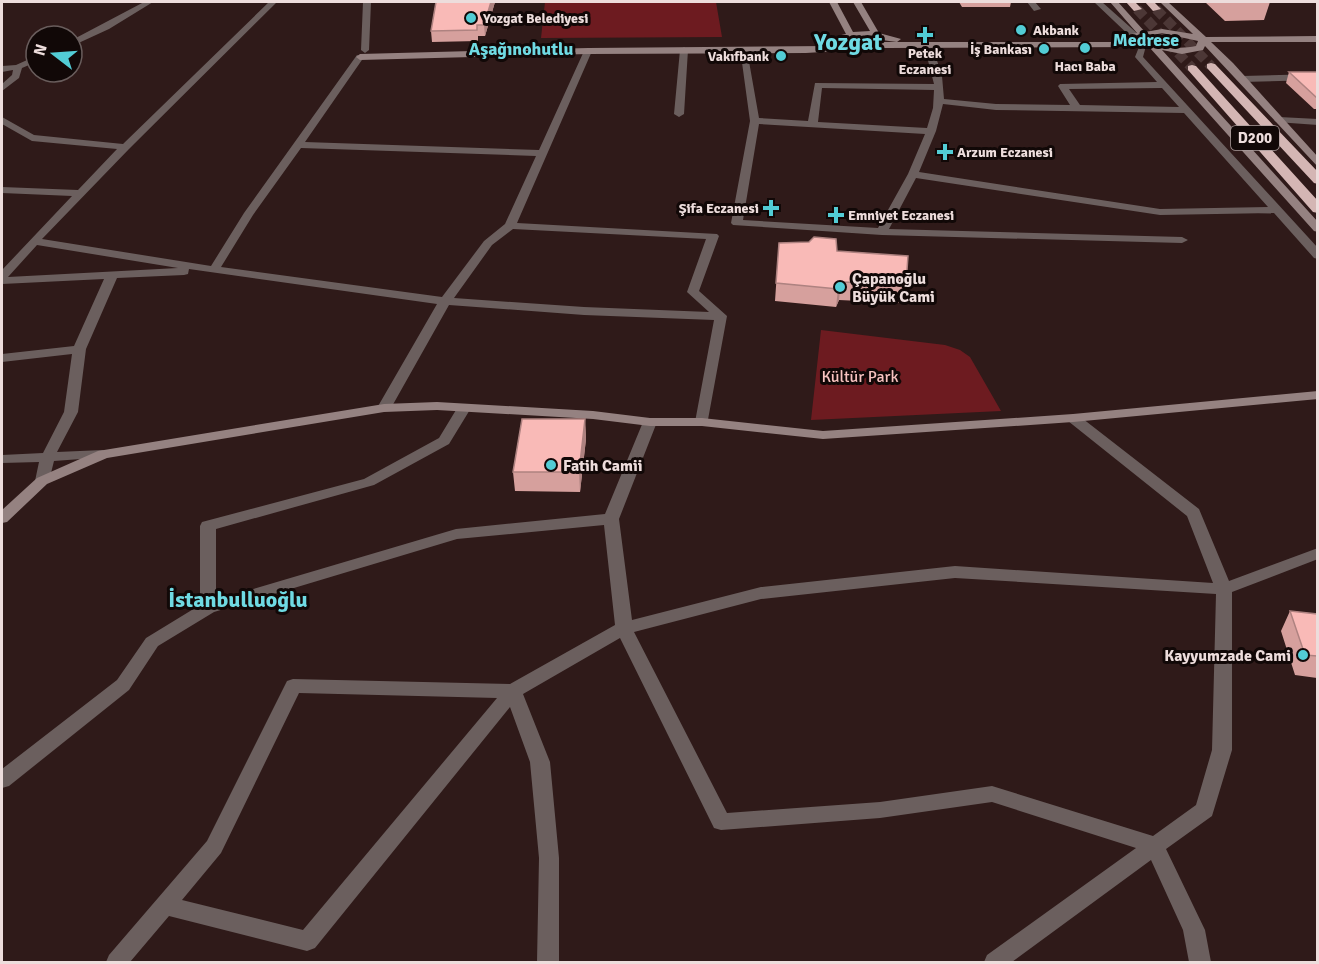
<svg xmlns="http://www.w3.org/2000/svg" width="1319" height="964" viewBox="0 0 1319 964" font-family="Signika,sans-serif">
	<rect width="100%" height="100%" fill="#2f1a19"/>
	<path fill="#6d1b20" d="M545,2H716L722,37L541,38Z
		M821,330L945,345L960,350L970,357L1001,411L811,420Z"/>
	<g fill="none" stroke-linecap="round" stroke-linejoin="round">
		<path stroke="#4c3736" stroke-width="10" stroke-dasharray="10 5" stroke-linecap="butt" d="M1137,9L1192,68
			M1156,9L1211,66"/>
		<path fill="#6b5f5e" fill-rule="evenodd" d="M144,2H153L109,29L72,46V40Z
			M269,2H277L129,149L42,239L211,266L244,213L357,55L364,57L305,142L539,150L584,51L591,49L592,51L517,223L717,234L719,236L699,291L727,316L707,425L702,426L695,422L714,320L584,315L449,305L391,408L384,412L377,408L437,304L189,269L188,274L184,275L117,278L86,349L78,412L57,452L103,450L110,454L108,457L54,461L49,481L42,486L35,481L39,462L2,463V455L43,453L64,412L72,354L2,362V354L74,346L104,279L2,284V270L72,196L2,193V187L78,190L117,149L32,141L2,124V117L34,135L123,144ZM301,148L536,156L505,224L484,241L442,297L221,267L253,215ZM513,229L706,239L687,292L709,312L584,307L454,298L492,245ZM37,245L178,268L8,277Z
			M363,2H371L369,50L365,53L361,50Z
			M1027,2H1035L1041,9L1034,11Z
			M1094,2H1102L1139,35V39H1133Z
			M928,42L932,45L942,76L944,99L996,104L1070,105L1058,86L1060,84L1157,82L1135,57L1141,42H1147L1143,57L1318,248V259L1314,258L1274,213L1160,215L916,178L889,229L1182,237L1188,240L1182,243L882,235L733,225L731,223L750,121L740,48L747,50L759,118L808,121L815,83L934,84L924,45ZM822,88L934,90L933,108L927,128L818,122ZM1162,88L1179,107L1080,105L1069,89ZM943,104L996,110L1184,113L1268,207L1160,209L919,172L936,131ZM759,124L925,134L908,174L878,228L743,220Z
			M684,47L688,50L684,114L679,117L674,114L680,50Z
			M36,56V62L22,68L19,78L2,91V84L12,75L13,70L2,72V66L16,65Z
			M1318,74V80L1242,82L1238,79L1242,76Z
			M1279,117L1318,119V125L1276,122L1274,120Z
			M464,404L471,408L449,444L374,485L216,529V600L456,529L605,514L643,422L650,418L657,422L619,519L632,620L761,587L955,566L1213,583L1187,516L1068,421L1066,418L1073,414L1078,415L1199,509L1229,581L1318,548V559L1232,592V750L1212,816L1166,849L1205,930L1211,962H1189L1183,930L1151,860L1012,962H984L987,955L1136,848L992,802L880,818L721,830L714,828L620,638L523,694L550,762L559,858V962H537L539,858L530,762L510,707L315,948L307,951L169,916L130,962H106L109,955L207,841L287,681L293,679L510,684L615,625L604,525L457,539L214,612L158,646L129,690L9,786L2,788V769L117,680L146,638L200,605V526L202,522L364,479L439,438L459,405ZM955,578L1216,594L1212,750L1196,805L1153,836L992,786L880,802L727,813L634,632L761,599ZM299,693L497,698L303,930L182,900L221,853Z"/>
		<path fill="#958281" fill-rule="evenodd" d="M829,2H837L853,32L870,31L853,2H861L879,33L901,39L897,42C870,39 864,34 835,41L838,45L885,42H1145L1141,37L1125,39V35L1137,33L1110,2H1118L1145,32L1162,29L1193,34L1160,2H1168L1206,37L1318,36V42H1211L1233,63L1318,157V167L1205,46L1203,50L1182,54L1162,50L1318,222V232L1314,231L1150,48L1144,47L885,48L806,53L588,54L360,60L356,57L360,54L588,48L830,46L826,40L827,38L846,34ZM1162,33L1198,41L1196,46C1180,49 1161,49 1149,36Z
			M1318,391V399L1073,422L823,439L702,426H650L593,419L437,410L384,412L107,458L47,484L7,522L2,523V510L37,478L98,451L384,404L437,402L593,411L650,418H702L823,431L1073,414Z"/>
		<path fill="#d4b6b4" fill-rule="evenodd" d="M1126,2H1135L1142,9L1134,11Z
			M1145,2H1154L1161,9L1153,11Z
			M1211,63L1215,64L1318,172V184L1314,183L1207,68V64Z
			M1192,65L1196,66L1318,201V213L1313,212L1188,70V66Z"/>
	</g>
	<path fill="#d6a09d" d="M436,2H495L485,36H478V41L432,42L431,31Z
		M959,2H1023H1011L1010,7H962Z
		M1205,2H1270L1264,20L1225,21Z
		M1289,72H1317V109H1314L1286,83Z
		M809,242L837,251L906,284L903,303L839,300L836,307L775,301L779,243Z
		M585,419L586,439L580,492L515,491L513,472Z
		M1290,611L1317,614V678L1295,675L1281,631Z"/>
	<path fill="#ae8280" d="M491,2H495L485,36L484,25Z
		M841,282L839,300L836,307L838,289Z
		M585,419L586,439L580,492L579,472Z"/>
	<path fill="#f9bab7" stroke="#ae8280" stroke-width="1.5" d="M436,2H491L484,25H477V30L431,31Z
		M1289,72H1317V98Z
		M814,237L836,239L837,251L908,256L906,284L841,282L838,289L776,283L779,243L809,242Z
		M522,419H585L579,472H513Z
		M1290,611L1317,614V656L1305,655Z"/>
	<g fill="#52ccd5" stroke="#110807" stroke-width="2">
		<circle cx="471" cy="18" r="6"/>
		<circle cx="1021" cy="30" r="6"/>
		<path d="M922 26h6v6h6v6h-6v6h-6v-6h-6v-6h6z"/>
		<circle cx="1085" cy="48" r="6"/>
		<circle cx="1044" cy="49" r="6"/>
		<circle cx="781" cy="56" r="6"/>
		<path d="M942 143h6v6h6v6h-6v6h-6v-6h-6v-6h6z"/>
		<path d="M768 199h6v6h6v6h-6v6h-6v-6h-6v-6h6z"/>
		<path d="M833 206h6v6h6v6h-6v6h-6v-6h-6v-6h6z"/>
		<circle cx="840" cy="287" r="6"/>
		<circle cx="551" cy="465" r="6"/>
		<circle cx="1303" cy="655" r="6"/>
	</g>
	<g text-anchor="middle" stroke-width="6" stroke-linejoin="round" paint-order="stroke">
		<g font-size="14" font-weight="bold" fill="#eddddc" stroke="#110807" text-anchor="start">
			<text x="483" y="23">Yozgat Belediyesi</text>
			<text x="1033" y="35">Akbank</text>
			<text x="1032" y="54" text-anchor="end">İş Bankası</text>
			<text x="925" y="58" text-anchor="middle">Petek<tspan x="925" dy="16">Eczanesi</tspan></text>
			<text x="769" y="61" text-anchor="end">Vakıfbank</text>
			<text x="1085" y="71" text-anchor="middle">Hacı Baba</text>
			<text x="957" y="157">Arzum Eczanesi</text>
			<text x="759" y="213" text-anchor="end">Şifa Eczanesi</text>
			<text x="848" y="220">Emniyet Eczanesi</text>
		</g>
		<rect fill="#110807" stroke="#ab9d9c" stroke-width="1.5" x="1231" y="126" width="48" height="24" rx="4.5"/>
		<g font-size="15" font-weight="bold" fill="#eddddc">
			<text x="1255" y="143">D200</text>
		</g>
		<g font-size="16" font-weight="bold" fill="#eddddc" stroke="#110807" text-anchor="start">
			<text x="852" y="284">Çapanoğlu<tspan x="852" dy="18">Büyük Cami</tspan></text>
			<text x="563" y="471">Fatih Camii</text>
			<text x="1291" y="661" text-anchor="end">Kayyumzade Cami</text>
		</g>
		<g font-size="16" fill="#f8c3c0" stroke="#110807">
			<text x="860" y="382">Kültür Park</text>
		</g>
		<g font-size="18" font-weight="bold" fill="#6fdae3" stroke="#110807">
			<text x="1146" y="46">Medrese</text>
			<text x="521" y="55">Aşağınohutlu</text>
		</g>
		<g font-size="22" font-weight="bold" fill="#6fdae3" stroke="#110807">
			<text x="238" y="607">İstanbulluoğlu</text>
		</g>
		<g font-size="24" font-weight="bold" fill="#6fdae3" stroke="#110807">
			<text x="848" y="50">Yozgat</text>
		</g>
	</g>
	<rect width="1319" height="964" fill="none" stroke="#eddddc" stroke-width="6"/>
	<g transform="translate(54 54) rotate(287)"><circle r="28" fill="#110807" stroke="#695d5c" stroke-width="1.5"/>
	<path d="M0-4.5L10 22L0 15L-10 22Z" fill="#52ccd5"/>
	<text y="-9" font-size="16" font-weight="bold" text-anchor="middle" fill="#eddddc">N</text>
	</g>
</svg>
